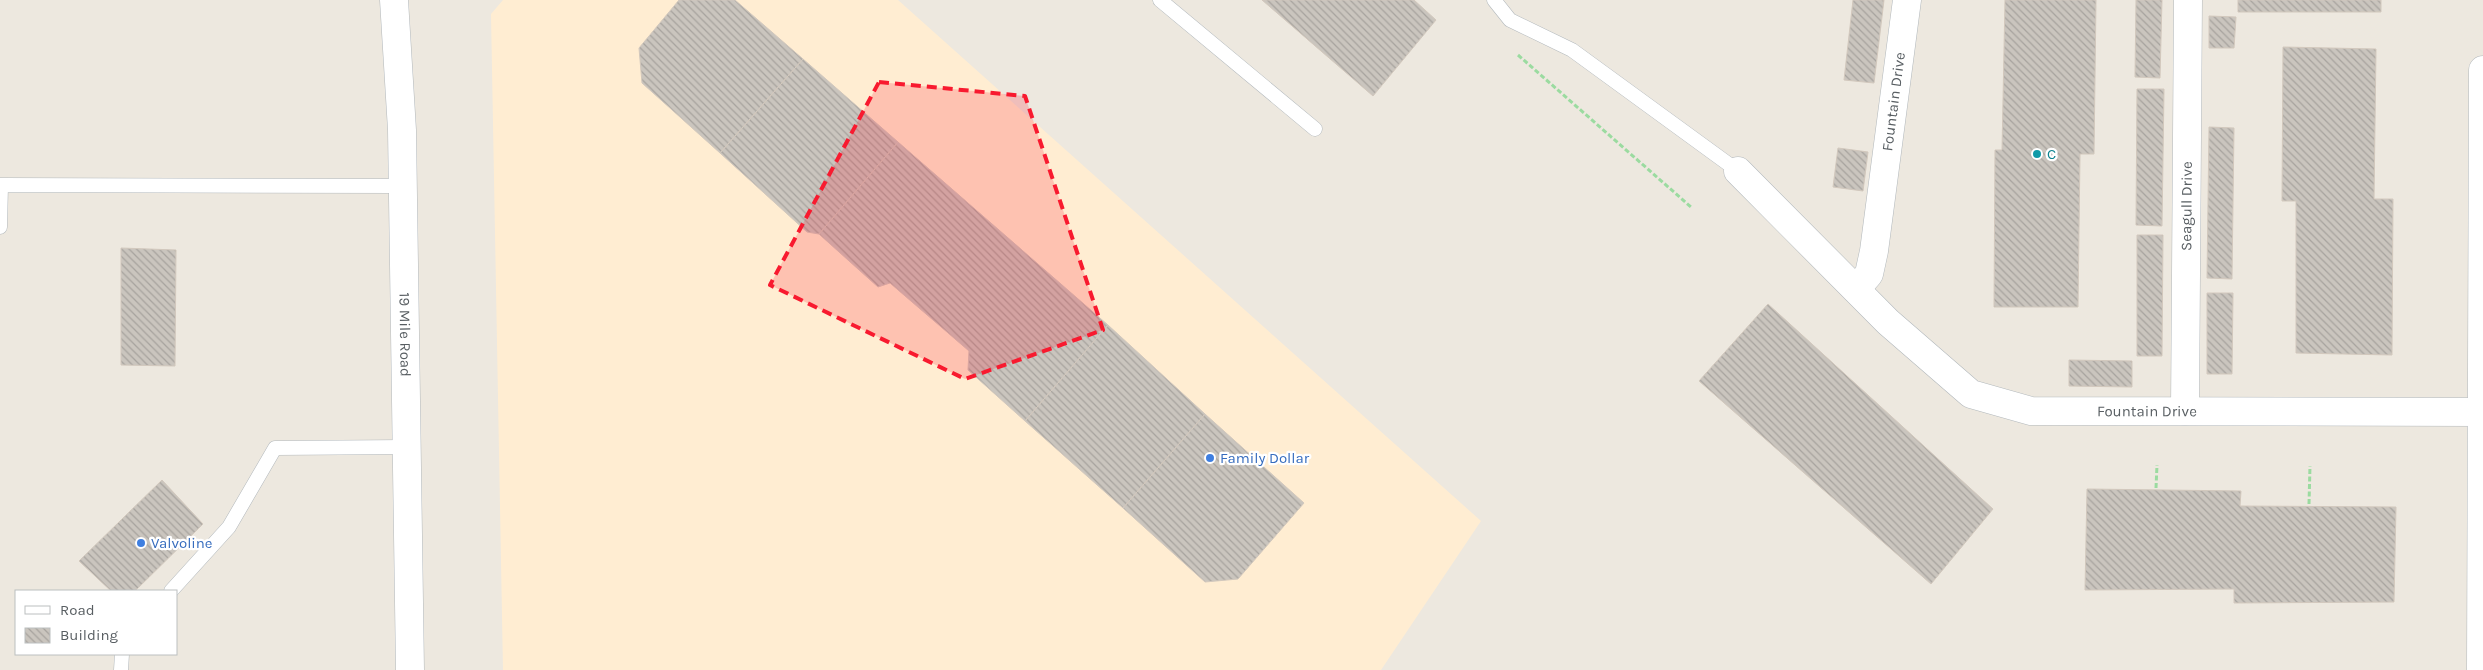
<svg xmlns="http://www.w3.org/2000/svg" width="2483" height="670" viewBox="0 0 2483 670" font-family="Karla,sans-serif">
	<defs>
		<pattern id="building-back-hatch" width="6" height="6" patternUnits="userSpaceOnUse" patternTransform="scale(1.25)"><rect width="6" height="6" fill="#cac5be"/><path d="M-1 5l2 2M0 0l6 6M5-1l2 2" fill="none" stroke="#a7a39e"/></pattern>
	</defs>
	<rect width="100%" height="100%" fill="#ede8df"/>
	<path fill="#ffedd2" d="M503,0H898L1481,521L1381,670H503L491,14Z"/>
	<path fill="url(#building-back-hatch)" stroke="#d2c8bd" d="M679,0H735L803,59L720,153L642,83L639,48Z
		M1262,0H1414L1436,20L1373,96Z
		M1853,0H1884L1874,83L1844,80Z
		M2005,0H2096L2094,154H2080L2078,307H1994L1995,150H2002Z
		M2136,0H2162L2160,78L2135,77Z
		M2238,0H2381V12H2238Z
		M2209,16L2236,17L2234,48H2209Z
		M2283,47L2376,49L2374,199H2393L2392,355L2296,353V201H2282Z
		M803,59L898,142L819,234L807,232L720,153Z
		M2137,89H2164L2162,226L2136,225Z
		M2209,127L2234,128L2232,279L2207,278Z
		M898,142L1108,325L1025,421L968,370L969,351L890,283L878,287L819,234Z
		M1838,148L1868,152L1863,191L1833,187Z
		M2137,235H2163L2162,356H2137Z
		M121,248L176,250L175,366L121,365Z
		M2207,293H2233L2232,374H2207Z
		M1768,304L1993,509L1931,584L1699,381Z
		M1108,325L1205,414L1123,508L1025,421Z
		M2069,360L2132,361V387L2069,386Z
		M1205,414L1304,503L1238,579L1205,582L1123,508Z
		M162,480L203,524L135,591H111L79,561Z
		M2087,489L2241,491L2240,506L2396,507L2394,602L2234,603V589L2085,590Z"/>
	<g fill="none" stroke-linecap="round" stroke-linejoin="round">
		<defs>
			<path id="service" d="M1160,0L1315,129
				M1494,0L1510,20L1572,50L1738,171
				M0,227L1,185L403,186
				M171,591L229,527L275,448L407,447
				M121,670L122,654"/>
			<g id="minor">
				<path id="s1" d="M1738,171L1888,322L1971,394L2031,411L2482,412"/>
				<path id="s2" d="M1856,289L1869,274L1874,251L1907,0"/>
				<path id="s3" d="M2185,411L2188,0"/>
				<path d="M2481,670L2483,70"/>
			</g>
			<g id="tertiary">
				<path id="s4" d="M394,0L402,130L410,670"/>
			</g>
		</defs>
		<use href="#service" stroke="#b2b8bc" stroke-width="15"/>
		<use href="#minor" stroke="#b2b8bc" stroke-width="29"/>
		<use href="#tertiary" stroke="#b2b8bc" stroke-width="29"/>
		<path stroke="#9bdba0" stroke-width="3" stroke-dasharray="5 2.5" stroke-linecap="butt" d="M1518,55L1691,207
			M2156,488L2157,465
			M2309,504L2310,466"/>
		<use href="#service" stroke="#fff" stroke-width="14"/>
		<use href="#minor" stroke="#fff" stroke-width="28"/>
		<use href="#tertiary" stroke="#fff" stroke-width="28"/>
	</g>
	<path fill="#f81a2f" fill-opacity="0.2" stroke="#f81a2f" stroke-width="4" stroke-dasharray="10 6" stroke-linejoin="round" d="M879,82L1025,96L1103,330L965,379L770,285Z"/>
	<circle fill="#0f9aa8" stroke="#fff" stroke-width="2" cx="2037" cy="154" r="5"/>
	<g fill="#3f7fe0" stroke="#fff" stroke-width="2">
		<circle cx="1210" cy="458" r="5"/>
		<circle cx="141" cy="543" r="5"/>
	</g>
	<g text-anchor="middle" stroke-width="4.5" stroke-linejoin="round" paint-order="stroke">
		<g font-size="15" fill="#585e62" stroke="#fff">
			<text dy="5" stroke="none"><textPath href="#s2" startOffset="194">Fountain Drive</textPath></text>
			<text dy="5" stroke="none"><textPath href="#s3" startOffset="205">Seagull Drive</textPath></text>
			<text dy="5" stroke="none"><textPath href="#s4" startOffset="335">19 Mile Road</textPath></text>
			<text dy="5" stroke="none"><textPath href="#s1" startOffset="501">Fountain Drive</textPath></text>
		</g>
		<g font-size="15" fill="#0d838f" stroke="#fff" text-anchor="start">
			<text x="2047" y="159">C</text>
		</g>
		<g font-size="15" fill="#366cbe" stroke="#fff" text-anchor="start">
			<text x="1220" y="463">Family Dollar</text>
			<text x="151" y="548">Valvoline</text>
		</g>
	</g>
	<rect x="15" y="590" width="162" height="65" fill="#ffffff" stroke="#bcbfc0"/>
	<rect x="25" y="606" width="25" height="8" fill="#ffffff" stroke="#bcbfc0"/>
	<text x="60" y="615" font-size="15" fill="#585e62">Road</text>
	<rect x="25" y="628" width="25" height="15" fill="url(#building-back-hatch)" stroke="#bcbfc0"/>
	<text x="60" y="640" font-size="15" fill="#585e62">Building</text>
</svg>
